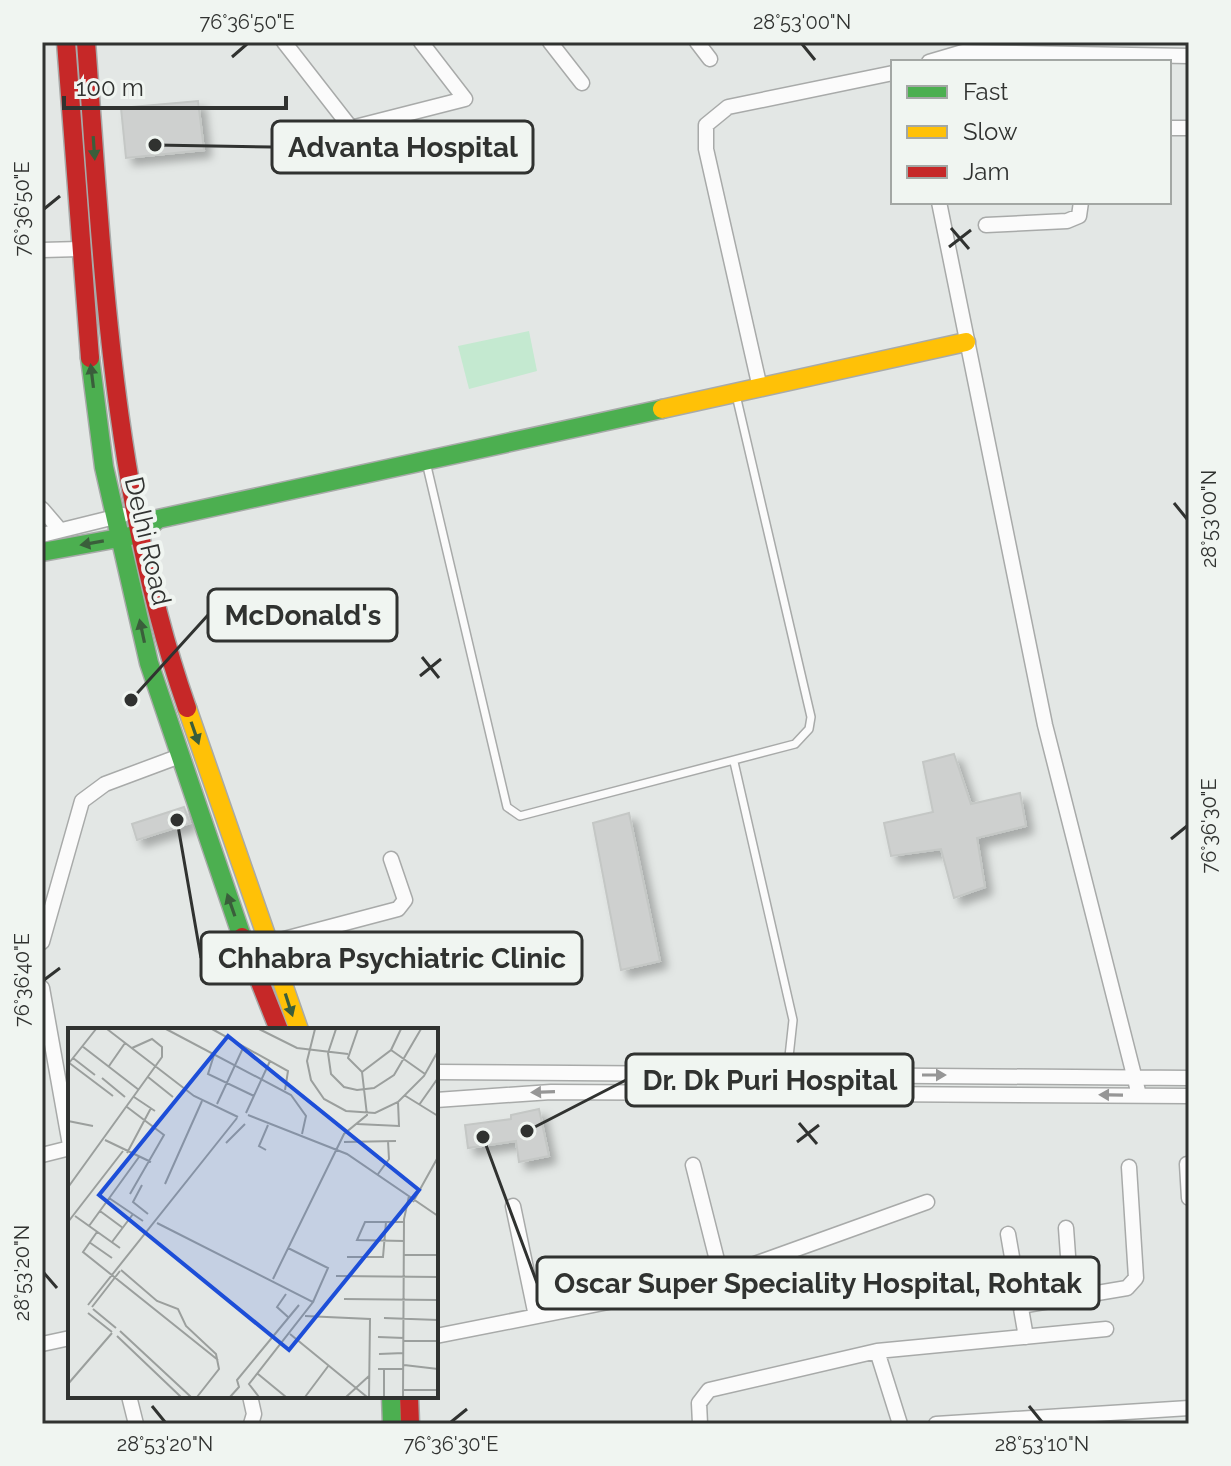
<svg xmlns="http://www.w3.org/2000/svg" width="1231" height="1466" viewBox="0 0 1231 1466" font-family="Raleway,sans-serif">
	<defs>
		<filter id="shadow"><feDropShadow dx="7" dy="7" stdDeviation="4" flood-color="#0004"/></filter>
	</defs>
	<rect width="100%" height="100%" fill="#e3e7e5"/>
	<path fill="#c4e9d0" d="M529,331L537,371L469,389L458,346Z"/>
	<path fill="#ced0cf" stroke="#c4c7c5" stroke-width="2" filter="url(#shadow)" d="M198,101L204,150L126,158L121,108Z
		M954,754L971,804L1020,793L1026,826L977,838L985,887L954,898L941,849L891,856L884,823L933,812L923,762Z
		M184,807L190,823L137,840L132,824Z
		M629,813L660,961L621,970L593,823Z
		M539,1109L549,1156L519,1162L516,1141L468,1148L465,1125L511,1119V1115Z
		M556,1269L561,1297L543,1300L537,1272Z"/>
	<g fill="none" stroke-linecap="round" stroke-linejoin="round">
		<defs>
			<path id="lane" d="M426,462L507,807L520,816L795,744L809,729L811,717L736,395
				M734,762L793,1020L787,1075"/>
			<path id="street" d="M284,42L351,128L465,99L421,42
				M550,42L582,83
				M697,42L710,59
				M929,62L963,52L1189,56
				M1169,128H1189
				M939,202L1045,725L1139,1095
				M986,225L1067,221L1079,216L1081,202
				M42,250L80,249
				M760,388L706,149V125L728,107L893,73
				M42,509L60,530
				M42,535L123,515
				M42,942L82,801L105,784L180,756
				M269,943L398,909L405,900L391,859
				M42,988L70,1145
				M436,1072L1189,1078
				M436,1100L551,1092L1189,1096
				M42,1155L70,1148
				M1187,1164L1189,1198
				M693,1165L721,1276
				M513,1206L536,1316
				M1066,1228L1071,1297
				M1008,1234L1026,1337
				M1020,1306L1127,1288L1136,1278L1129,1167
				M436,1336L699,1284L927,1202
				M42,1344L70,1338
				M877,1351L900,1424
				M129,1396L136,1424
				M250,1396L254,1414L251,1424
				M700,1424L699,1403L709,1390L877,1351L1106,1329
				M936,1424L1189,1408"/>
			<path id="fast" d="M90,358L104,467L149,663L242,937
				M42,552L141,534L158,519L662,409
				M391,1396L392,1424"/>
			<path id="slow" d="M662,409L966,342
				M187,708L299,1030"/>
			<path id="jam" d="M66,42L90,358
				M86,42C103,266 112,494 187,708
				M242,937L279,1030
				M409,1396L410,1424"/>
		</defs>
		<use href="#lane" stroke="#a8aaa9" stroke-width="10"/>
		<use href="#street" stroke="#a8aaa9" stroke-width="17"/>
		<use href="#fast" stroke="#a8aaa9" stroke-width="21"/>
		<use href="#slow" stroke="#a8aaa9" stroke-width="21"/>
		<use href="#jam" stroke="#a8aaa9" stroke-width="21"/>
		<use href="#lane" stroke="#fbfbfb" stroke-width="7"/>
		<use href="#street" stroke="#fbfbfb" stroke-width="14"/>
		<use href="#fast" stroke="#4caf50" stroke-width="18"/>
		<use href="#slow" stroke="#ffc107" stroke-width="18"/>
		<use href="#jam" stroke="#c62828" stroke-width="18"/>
	</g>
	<defs><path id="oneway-solid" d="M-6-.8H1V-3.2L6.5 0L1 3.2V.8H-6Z" transform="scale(2)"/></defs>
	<g fill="#3a5e3b">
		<use href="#oneway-solid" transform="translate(94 148) rotate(86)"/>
		<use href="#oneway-solid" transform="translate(92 376) rotate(-97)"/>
		<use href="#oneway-solid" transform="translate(92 543) rotate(170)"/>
		<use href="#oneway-solid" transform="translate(142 631) rotate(-102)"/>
		<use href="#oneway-solid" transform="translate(195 733) rotate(71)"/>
		<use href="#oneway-solid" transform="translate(231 905) rotate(-109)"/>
		<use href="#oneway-solid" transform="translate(289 1005) rotate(72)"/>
	</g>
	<g fill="#969696">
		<use href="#oneway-solid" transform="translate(934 1075)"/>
		<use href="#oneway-solid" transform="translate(543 1092) rotate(178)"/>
		<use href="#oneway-solid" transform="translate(1111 1095) rotate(-179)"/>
	</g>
	<path fill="none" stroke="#303230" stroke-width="3" d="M802,44L815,60M232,57L247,44M44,209L60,196M951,228L969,249M949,247L971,230M1174,503L1187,519M422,657L439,678M420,676L441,659M1171,839L1187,826M44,980L60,968M799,1123L817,1144M797,1142L819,1125M44,1273L57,1288M152,1406L165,1422M1029,1406L1042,1422M451,1422L467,1409"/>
	<g text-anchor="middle" stroke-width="8" stroke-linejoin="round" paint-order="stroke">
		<g font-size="26" fill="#303230" stroke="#f0f5f1">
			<text transform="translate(148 541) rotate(77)" y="9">Delhi Road</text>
		</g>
	</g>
	<g transform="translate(68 1028)">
		<rect width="370" height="370" fill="#e3e7e5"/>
		<path fill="none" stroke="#9b9f9d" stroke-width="2" d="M39,1L126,68L170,89M98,1L223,67L238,88L234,106M144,1L220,43L217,62M191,1L229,20L280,26M247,1L239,33L243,52L256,71L278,83L307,85L330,74L356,48L370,23M268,1L260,25L263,46L276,59L289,62L306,60L326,47L353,1M290,1L280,30L294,44L323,22L333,1M14,18L71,62M323,22L357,46M146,27L140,46L186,68M5,30L27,47M0,34L45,68M1,35L28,1M41,38L57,15M80,49L105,69M34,50L57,69M336,67L370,88M66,69L87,83M149,76L175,20M351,77L370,50M59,79L96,107L62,166M178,85L202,33M180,87L279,126L370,188M0,93L25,98M289,96L331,98L330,74M37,112L83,134M276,114L328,113M158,115L177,96M198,122L191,118L200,97M59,125L83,80M310,146L321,131L320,113M97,156L134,73M74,157L65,174L80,186M1,158L94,29V19L84,11L64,20M41,170L75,193M345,174L370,129M32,183L55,200M7,188L52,220M0,194L55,123M336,194H297L289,212L336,213M89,195L245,274L181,356L191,369M21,198L71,129M29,204L15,224L150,332M21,214L44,230M44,214L65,186M220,220L260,240L245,274M336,227H370M279,229H315L318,194M53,242L89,273L110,281L118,298L148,326L151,341L129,369M268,248L370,249M205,251L276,106L299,87L294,44M218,266L209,279L220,289M276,271L370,272M20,277L169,90M24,279L52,243M25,281L48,300M20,285L44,304M237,288L302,291L301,369M316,290L370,292M52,303L123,369M222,306L299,369M49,308L113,369M310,309L336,310M336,313H370M311,326L336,325M336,337L370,341M310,341H336M190,346L218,369M0,356L44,305M335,362H370M162,369L171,359L169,352L231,277M237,369L261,337M278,369L301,348M316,369V341M335,369L336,191L341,168"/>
		<path fill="#1d4ed8" fill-opacity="0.15" stroke="#1d4ed8" stroke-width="4" d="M160,8L351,162L221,322L31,167Z"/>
		<rect width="370" height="370" fill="none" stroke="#303230" stroke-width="4"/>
	</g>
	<path fill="none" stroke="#303230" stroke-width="3" d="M155 145L272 147M131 700L208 615M177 820L201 958M527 1131L626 1080M483 1137L537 1283"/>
	<g fill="#303230" stroke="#f0f5f1" stroke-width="3">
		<circle cx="155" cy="145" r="8"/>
		<circle cx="131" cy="700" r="8"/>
		<circle cx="177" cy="820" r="8"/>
		<circle cx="527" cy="1131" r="8"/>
		<circle cx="483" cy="1137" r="8"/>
	</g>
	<g fill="#f0f5f1" stroke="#303230" stroke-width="3">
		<rect x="272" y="121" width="261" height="52" rx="8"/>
		<rect x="208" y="589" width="189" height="52" rx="8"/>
		<rect x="201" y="932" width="381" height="52" rx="8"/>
		<rect x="626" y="1054" width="287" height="52" rx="8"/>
		<rect x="537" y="1257" width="562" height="52" rx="8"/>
	</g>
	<g font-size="28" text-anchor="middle" font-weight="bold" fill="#303230">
		<text x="403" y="157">Advanta Hospital</text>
		<text x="303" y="625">McDonald's</text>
		<text x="392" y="968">Chhabra Psychiatric Clinic</text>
		<text x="770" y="1090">Dr. Dk Puri Hospital</text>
		<text x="818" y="1293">Oscar Super Speciality Hospital, Rohtak</text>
	</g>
	<rect width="1231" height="1466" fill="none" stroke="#f0f5f1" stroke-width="88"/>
	<rect x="891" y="60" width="280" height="144" fill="#f0f5f1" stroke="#a3a7a4" stroke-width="2"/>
	<rect x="907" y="86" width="40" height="12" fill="#4caf50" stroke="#a3a7a4" stroke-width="2"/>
	<text x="963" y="100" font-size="24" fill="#303230">Fast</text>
	<rect x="907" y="126" width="40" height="12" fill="#ffc107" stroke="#a3a7a4" stroke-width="2"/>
	<text x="963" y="140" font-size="24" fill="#303230">Slow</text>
	<rect x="907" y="166" width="40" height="12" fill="#c62828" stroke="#a3a7a4" stroke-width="2"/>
	<text x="963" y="180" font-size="24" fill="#303230">Jam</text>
	<path d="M64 96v12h222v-12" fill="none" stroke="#303230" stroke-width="4"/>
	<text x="76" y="96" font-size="24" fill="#303230" stroke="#f0f5f1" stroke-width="6" paint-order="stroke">100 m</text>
	<rect x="44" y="44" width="1143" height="1378" fill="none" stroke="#303230" stroke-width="3"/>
	<g font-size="20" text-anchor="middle" fill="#303230">
		<text x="247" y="29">76°36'50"E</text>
		<text x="802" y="29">28°53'00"N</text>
		<text transform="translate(22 209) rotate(-90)" y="7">76°36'50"E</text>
		<text transform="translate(1209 519) rotate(-90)" y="7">28°53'00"N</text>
		<text transform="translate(1209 826) rotate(-90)" y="7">76°36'30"E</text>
		<text transform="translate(22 980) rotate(-90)" y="7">76°36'40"E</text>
		<text transform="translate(22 1273) rotate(-90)" y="7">28°53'20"N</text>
		<text x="165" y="1451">28°53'20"N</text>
		<text x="451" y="1451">76°36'30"E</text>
		<text x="1042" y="1451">28°53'10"N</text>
	</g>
</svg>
